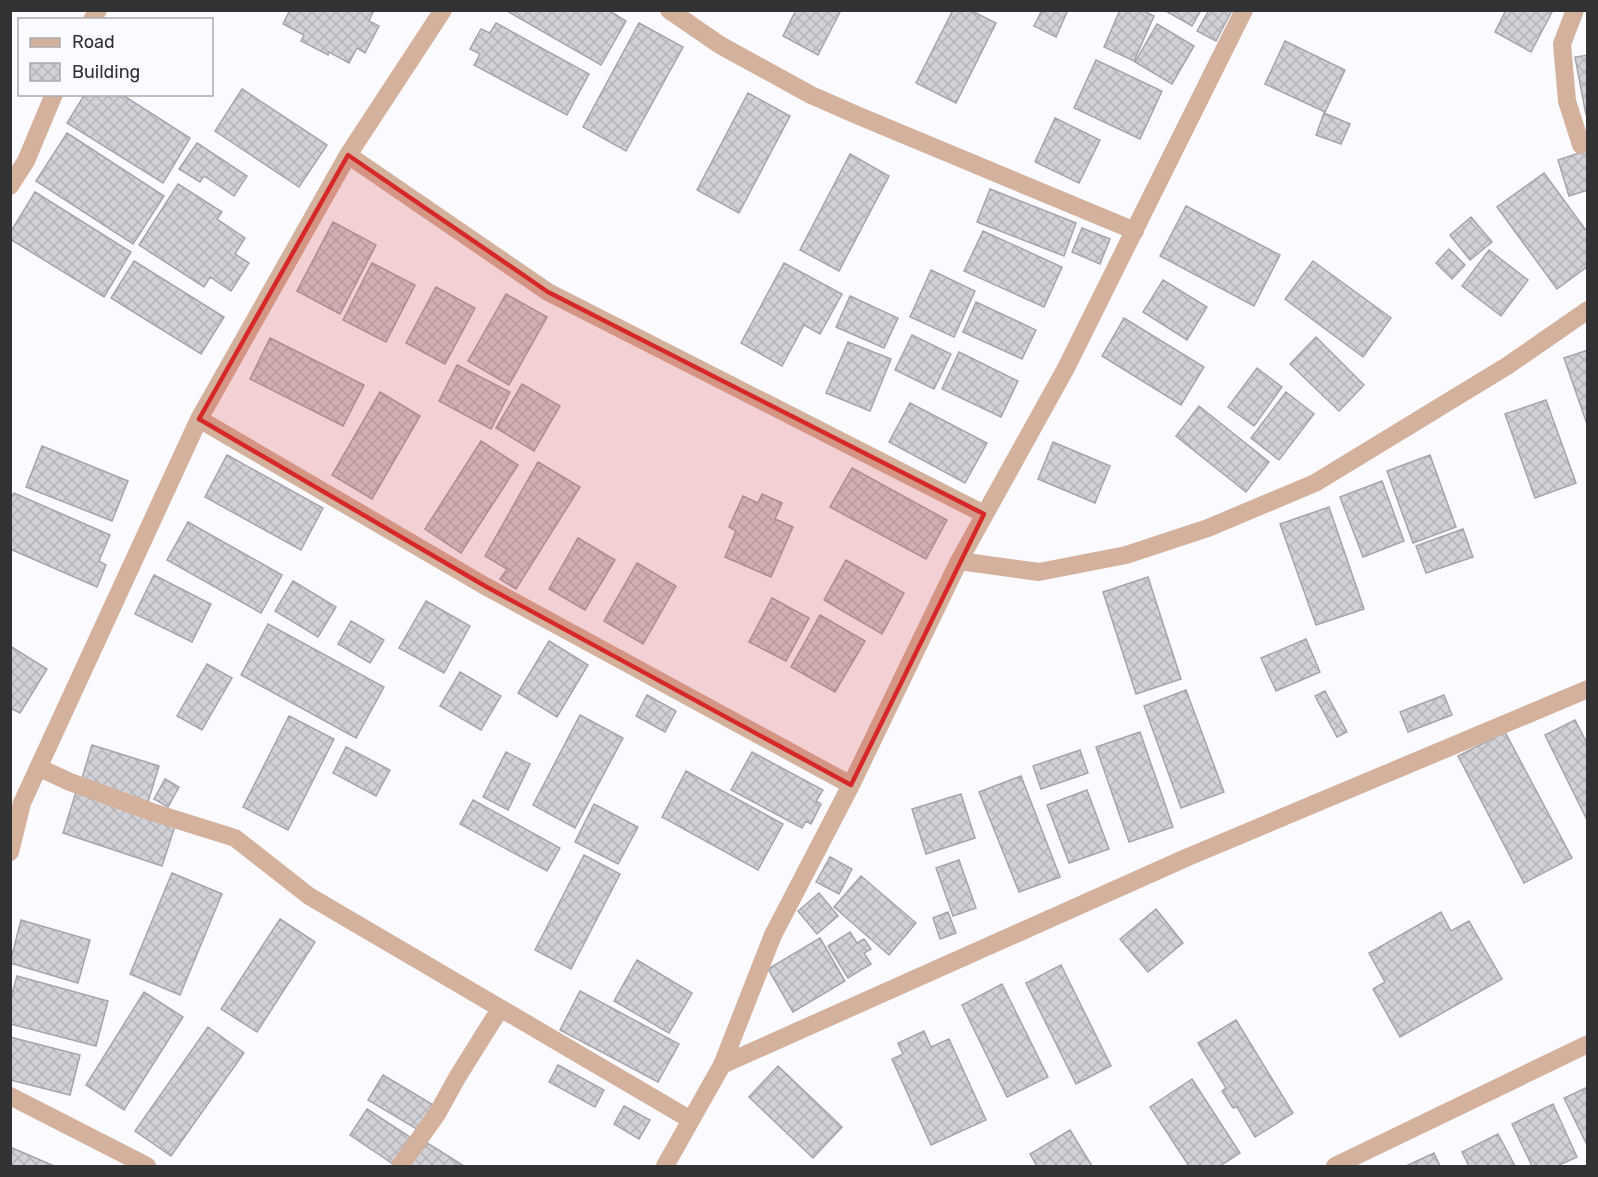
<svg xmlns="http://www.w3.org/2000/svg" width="1598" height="1177" viewBox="0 0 1598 1177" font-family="Rubik,sans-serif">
	<defs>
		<pattern id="building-cross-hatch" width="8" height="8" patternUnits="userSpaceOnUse" patternTransform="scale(1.5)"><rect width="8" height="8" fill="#d2d1d7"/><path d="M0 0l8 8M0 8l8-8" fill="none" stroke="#b5b4b9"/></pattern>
	</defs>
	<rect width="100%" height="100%" fill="#fbfafe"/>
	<path fill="url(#building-cross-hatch)" stroke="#a6a5ab" stroke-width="1.5" d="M290,10H374L369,21L379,26L365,53L357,48L349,63L329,52L328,55L301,41L304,35L283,24Z
		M608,10L626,21L601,65L507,11Z
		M796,10H841L818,55L783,36Z
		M953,10H970L996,23L956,103L916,83Z
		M1042,10H1068L1056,37L1034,26Z
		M1120,10H1142L1154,16L1134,61L1104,47Z
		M1164,10H1201L1192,26Z
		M1209,10H1232L1216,41L1197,31Z
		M1506,10H1549L1552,12L1531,52L1495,32Z
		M496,23L589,74L567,115L474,65L480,54L470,49L481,29L490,33Z
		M639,23L683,47L626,151L583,127Z
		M1157,24L1194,46L1172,84L1135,62Z
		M1285,41L1345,70L1325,112L1265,84Z
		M1588,55V115H1586L1575,57Z
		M1096,60L1162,91L1140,139L1074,108Z
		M242,89L327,145L299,187L215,131Z
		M748,93L790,116L739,213L697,190Z
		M85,94H121L190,138L163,183L67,123Z
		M1324,113L1350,124L1341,144L1316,135Z
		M1055,118L1100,140L1079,183L1035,162Z
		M67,133L164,196L133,244L36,181Z
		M197,143L247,176L234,196L204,176L200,182L179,169Z
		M1588,150V190L1569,196L1558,160Z
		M850,154L889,176L839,271L800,250Z
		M1544,173L1588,233V266L1557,289L1497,207Z
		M178,184L222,212L217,219L245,238L235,254L249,263L231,291L210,277L204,287L139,245Z
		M990,189L1076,223L1064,256L977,222Z
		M35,192L131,252L104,297L10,239V233Z
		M1186,206L1280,255L1254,306L1160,256Z
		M1471,217L1492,242L1470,260L1450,235Z
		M333,222L376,245L340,314L297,291Z
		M1082,228L1110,239L1100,264L1072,252Z
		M983,231L1062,267L1044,307L964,271Z
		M1449,249L1465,265L1452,279L1436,263Z
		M1489,250L1528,280L1501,316L1462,286Z
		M134,261L224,317L201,354L111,298Z
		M1313,261L1391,318L1363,357L1285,299Z
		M372,263L415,285L386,342L343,320Z
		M784,263L842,294L820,334L804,325L782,366L741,343Z
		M931,270L975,291L954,337L910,317Z
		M1163,280L1207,307L1187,340L1143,312Z
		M436,287L475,308L445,364L406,343Z
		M506,294L547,317L509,385L468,361Z
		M850,296L898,318L884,348L836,327Z
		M976,302L1036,330L1022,359L963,332Z
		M1124,318L1204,367L1181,405L1102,356Z
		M912,335L951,354L934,389L895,370Z
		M1316,337L1364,385L1339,411L1290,364Z
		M270,338L364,385L343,426L250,379Z
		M848,342L891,359L870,411L826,393Z
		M1588,350V427L1564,358Z
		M959,352L1018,381L1001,417L942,389Z
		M457,365L510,392L491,429L439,401Z
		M1257,368L1282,387L1254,426L1228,407Z
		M522,384L560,406L534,451L496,428Z
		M380,392L420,416L372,499L332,475Z
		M1286,392L1314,414L1279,460L1251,438Z
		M1546,400L1576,483L1535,498L1505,414Z
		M910,403L987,443L965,483L889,442Z
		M1199,406L1269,462L1246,492L1176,436Z
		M481,441L518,465L461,553L425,529Z
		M1053,442L1110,466L1095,503L1038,479Z
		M42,446L128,481L112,521L26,487Z
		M227,455L323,508L301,550L205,497Z
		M1430,455L1456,527L1413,543L1387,471Z
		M538,462L580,487L516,589L500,579L507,569L485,556Z
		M852,468L947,520L926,559L830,507Z
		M1382,481L1404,541L1363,557L1340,497Z
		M14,493L110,535L99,561L106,565L97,587L10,549V500Z
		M762,494L782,503L775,519L793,527L771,577L725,557L736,531L729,527L743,496L758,503Z
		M1329,507L1364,609L1316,625L1280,524Z
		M188,522L282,575L261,613L167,560Z
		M1463,529L1473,557L1426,573L1416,546Z
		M578,538L615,560L585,610L549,589Z
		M846,560L904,593L882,634L824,600Z
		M637,563L676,586L643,644L604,621Z
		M154,575L211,604L192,642L135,614Z
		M1148,577L1181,679L1136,694L1103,592Z
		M293,581L336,607L318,637L275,611Z
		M772,598L809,618L786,661L749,642Z
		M426,601L470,626L444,673L399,648Z
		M820,615L865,641L835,692L791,667Z
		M351,621L384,640L370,663L338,644Z
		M268,624L384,687L356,738L241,675Z
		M1306,639L1320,672L1276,691L1261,658Z
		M549,641L588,665L557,717L518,693Z
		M10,646L47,669L20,713L10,708Z
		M207,664L232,678L202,730L177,716Z
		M460,672L501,696L481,730L440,706Z
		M1186,690L1224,792L1181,808L1144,706Z
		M1325,691L1347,732L1337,737L1315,696Z
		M647,695L676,711L665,732L636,716Z
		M1444,695L1452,715L1408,732L1400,712Z
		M580,715L623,738L575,828L533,805Z
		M289,716L334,739L288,830L243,807Z
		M1575,720L1588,745L1587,820L1545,735Z
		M1140,732L1173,827L1129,842L1096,747Z
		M1505,732L1572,858L1524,883L1458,756Z
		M92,745L159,766L148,802L81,781Z
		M346,747L390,770L376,796L333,773Z
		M1080,750L1088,773L1041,789L1033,766Z
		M506,752L530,764L508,810L483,797Z
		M752,752L823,790L816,801L821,804L811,824L806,821L802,828L731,790Z
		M686,771L783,824L758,870L662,817Z
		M1021,776L1060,877L1019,892L979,792Z
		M165,779L179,787L168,807L154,799Z
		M77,789L176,823L162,866L63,833Z
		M1087,790L1109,849L1069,863L1047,805Z
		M961,794L975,838L926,854L912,809Z
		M473,800L560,848L547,871L460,824Z
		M594,804L638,827L618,864L575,842Z
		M584,855L620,874L571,969L535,950Z
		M830,857L852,869L839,894L816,882Z
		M959,860L976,908L953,916L936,868Z
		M172,873L222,894L180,995L130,974Z
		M861,876L916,923L889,955L834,907Z
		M819,893L838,916L817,934L798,911Z
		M1156,909L1183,943L1148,972L1120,939Z
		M948,912L956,933L940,939L933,918Z
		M1441,912L1451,931L1469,921L1502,979L1400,1037L1373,989L1385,982L1369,953Z
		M280,919L315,942L257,1032L221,1009Z
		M21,920L90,940L78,983L10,963Z
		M850,932L857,943L864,939L871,949L864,953L871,964L848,978L828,946Z
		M820,938L845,981L793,1012L768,969Z
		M637,960L692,993L669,1033L614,1001Z
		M1061,965L1111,1066L1076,1084L1026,983Z
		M17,976L108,1001L96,1046L10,1024V1001Z
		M1002,984L1048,1077L1007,1097L962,1005Z
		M580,991L679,1044L658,1082L560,1030Z
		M144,992L183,1017L124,1110L86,1085Z
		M1236,1020L1293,1113L1255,1137L1237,1107L1233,1108L1222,1091L1226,1088L1198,1043Z
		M208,1027L244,1053L171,1156L135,1131Z
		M924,1031L931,1047L949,1039L986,1120L931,1145L892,1059L903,1054L898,1043Z
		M10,1037L80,1055L70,1095L10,1080Z
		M558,1065L604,1090L595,1107L549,1082Z
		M778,1066L842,1127L813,1158L749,1097Z
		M383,1075L435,1106L420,1131L368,1100Z
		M1192,1079L1240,1153L1220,1166H1189L1150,1107Z
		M1588,1087V1147L1564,1098Z
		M1553,1104L1577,1157L1557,1166H1532L1512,1124Z
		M624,1106L650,1120L639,1139L614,1124Z
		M367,1109L413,1139L396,1166L350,1135Z
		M1070,1130L1092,1166H1037L1030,1154Z
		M1498,1134L1515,1166H1469L1462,1152Z
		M424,1141L464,1166H408Z
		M10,1147L52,1165L51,1166H10Z
		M1434,1153L1440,1166H1406Z"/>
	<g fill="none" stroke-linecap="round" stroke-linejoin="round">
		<path stroke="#d4b19d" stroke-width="18" d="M669,10L720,45L811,95L859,116L1135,231
			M1575,10L1562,44L1567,101L1581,145
			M92,20L98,10
			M348,155L548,292L984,514
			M10,186L26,161L54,94
			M199,419L485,586L851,785
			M959,561L1039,572L1126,555L1208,528L1315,483L1507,366L1588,310
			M40,768L70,782L152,812L235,838L309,896L691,1120
			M10,852L22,803L199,419L348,155L443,10
			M722,1065L1188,857L1588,689
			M10,1096L147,1166
			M400,1166L437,1114L458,1076L500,1009
			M665,1166L722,1065L773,935L851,785L959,561L1066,368L1244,10
			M1335,1166L1588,1044"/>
	</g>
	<path fill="#d62828" fill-opacity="0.2" stroke="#d62828" stroke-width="4.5" stroke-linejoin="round" d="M348,155L548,292L984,514L851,785L485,586L199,419Z"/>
	<rect width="1598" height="1177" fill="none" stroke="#323234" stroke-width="24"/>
	<rect x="18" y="18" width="195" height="78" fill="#fbfafe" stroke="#abaaad" stroke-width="1.5"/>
	<rect x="30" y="38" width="30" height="9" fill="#d4b19d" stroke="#abaaad" stroke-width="1.5"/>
	<text x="72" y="48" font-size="18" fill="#323234">Road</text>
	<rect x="30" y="63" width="30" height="18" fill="url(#building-cross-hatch)" stroke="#abaaad" stroke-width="1.5"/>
	<text x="72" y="78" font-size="18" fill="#323234">Building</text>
</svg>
